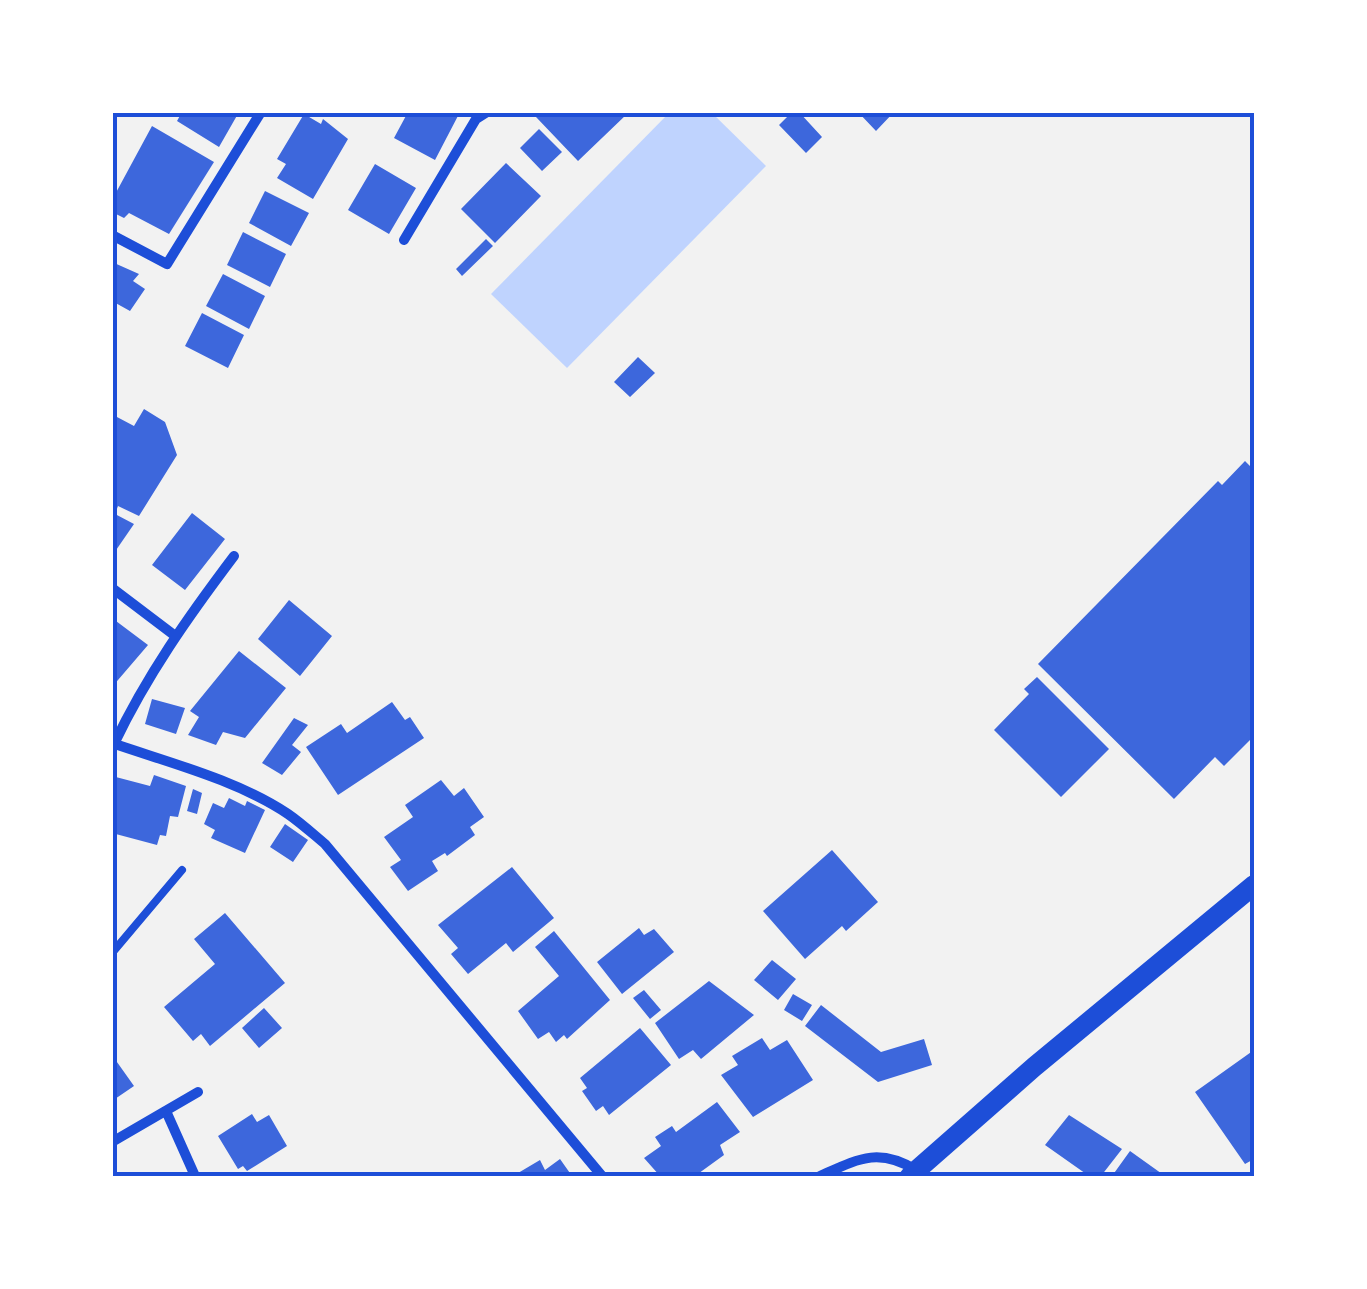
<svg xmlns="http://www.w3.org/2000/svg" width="1367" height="1289" viewBox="0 0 1367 1289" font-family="'Roboto Condensed',sans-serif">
	<rect width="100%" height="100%" fill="#f2f2f2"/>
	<path fill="#bfd3fe" d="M669,113H712L766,166L567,368L491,294Z"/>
	<path fill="#3d67dc" d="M182,112H239L219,147L177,121Z
		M408,112H460L435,160L394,138Z
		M541,112H626L627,114L578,161L536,117Z
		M792,112H799L822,137L806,153L779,125Z
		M858,112H894L876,131Z
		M304,114L321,124L323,119L348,139L313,199L277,178L286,164L277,159Z
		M152,126L214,162L169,234L129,213L124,218L112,212V200Z
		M539,129L562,152L542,171L520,148Z
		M506,163L541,196L495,243L461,209Z
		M375,164L416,188L389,234L348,210Z
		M265,191L309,213L291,246L249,223Z
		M243,232L286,254L270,287L227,265Z
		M486,239L493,246L462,276L456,269Z
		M112,262L139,274L133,281L145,289L130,311L112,301Z
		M223,274L265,296L249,329L206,306Z
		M202,313L244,335L228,368L185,346Z
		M638,357L655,373L630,397L614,382Z
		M144,409L165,422L177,455L139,516L118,506L115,514L134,524L112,556V424L117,417L134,426Z
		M1245,461L1254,470V736L1224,766L1215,757L1174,799L1038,664L1218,481L1222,485Z
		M192,513L225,539L185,590L152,565Z
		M289,600L332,636L300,676L258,639Z
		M112,618L148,645L112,687Z
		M239,651L286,688L245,738L223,732L216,745L188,735L199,717L190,711Z
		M1037,677L1109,749L1061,797L994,730L1029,694L1024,689Z
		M152,699L185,708L176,734L145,724Z
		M392,702L405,720L410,717L424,738L338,795L306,747L341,724L347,733Z
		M294,718L308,725L292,745L301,752L282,775L262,763Z
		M154,775L186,786L178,817L170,816L166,836L160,835L157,845L112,833V776L150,786Z
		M441,780L454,796L464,788L484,817L470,827L475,835L447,856L445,853L432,861L438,871L408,891L390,867L401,860L384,837L413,817L405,805Z
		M193,789L202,793L197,814L187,811Z
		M229,798L245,806L247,801L265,810L245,853L211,838L215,830L204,824L213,803L224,808Z
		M285,824L308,840L293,862L270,847Z
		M832,850L878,902L846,931L842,926L805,959L763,911Z
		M512,867L554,918L513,952L506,943L468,974L451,954L458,948L438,925Z
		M225,913L285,983L210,1046L201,1034L193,1041L164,1007L215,964L194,939Z
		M639,928L644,935L654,929L674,952L622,994L597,962Z
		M554,931L610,1000L567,1039L564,1035L556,1042L549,1032L538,1039L518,1011L559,976L535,947Z
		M772,960L796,979L778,1000L754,980Z
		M709,981L754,1015L701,1059L693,1050L679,1059L655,1023Z
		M644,990L661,1010L650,1019L633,998Z
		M793,994L812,1005L802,1021L784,1010Z
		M821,1005L881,1052L924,1039L932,1065L878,1082L805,1026Z
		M264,1008L282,1028L259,1048L242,1028Z
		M640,1028L671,1065L609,1115L603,1106L596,1111L582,1091L587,1088L580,1078Z
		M762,1038L770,1050L787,1040L813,1080L753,1117L721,1075L738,1065L732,1056Z
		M1254,1050V1159L1245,1164L1195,1092Z
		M112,1055L134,1086L112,1101Z
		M717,1102L740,1132L720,1145L724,1155L695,1176H660L644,1158L661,1146L655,1137L672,1126L676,1132Z
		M252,1114L257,1122L269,1115L287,1146L247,1171L243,1166L238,1169L218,1136Z
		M1069,1115L1122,1149L1101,1176H1089L1045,1145Z
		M1130,1151L1165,1176H1112Z
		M560,1159L572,1176H513L540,1160L545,1170Z"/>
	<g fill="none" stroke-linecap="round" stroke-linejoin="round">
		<path stroke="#1d4ed8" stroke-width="8" d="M112,953L182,870"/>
		<path stroke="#1d4ed8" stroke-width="10" d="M112,235L167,264L261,112
			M404,240L476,119L487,112
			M112,588L174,635
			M112,743C170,763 237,780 288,814C301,823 313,834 325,844L602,1176
			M114,744C147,675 188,617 234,556
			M166,1111L195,1176
			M112,1142L198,1092
			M820,1176C858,1159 878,1147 916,1170"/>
		<path stroke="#1d4ed8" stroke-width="20" d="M910,1176L1034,1067L1254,885"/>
	</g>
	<rect width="1367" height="1289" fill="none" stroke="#ffffff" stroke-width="230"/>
	<rect x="115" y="115" width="1137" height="1059" fill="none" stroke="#1d4ed8" stroke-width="4"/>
</svg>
